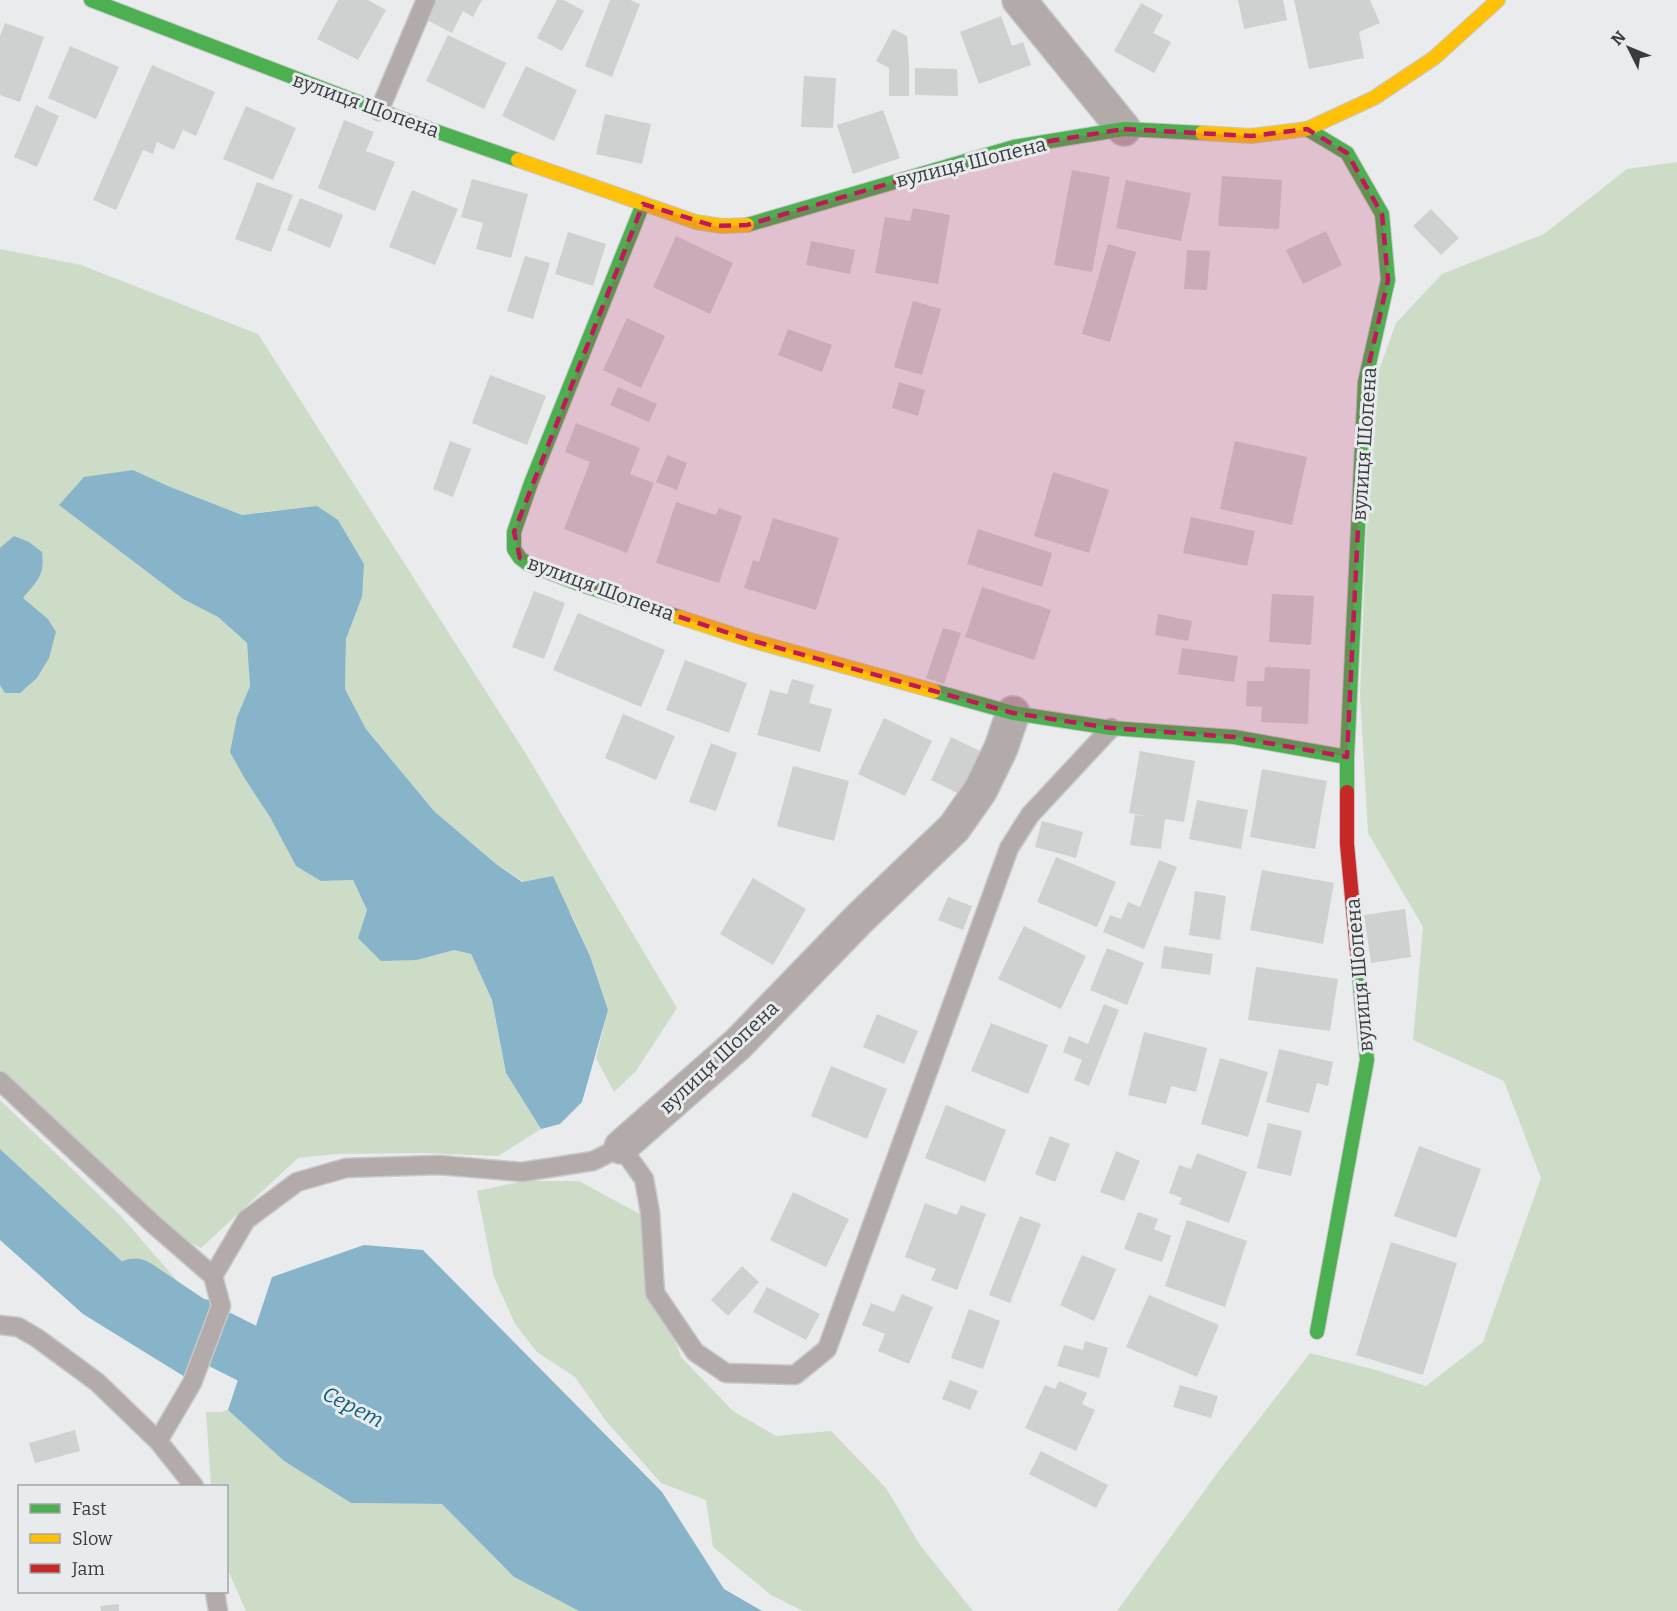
<svg xmlns="http://www.w3.org/2000/svg" width="1677" height="1611" viewBox="0 0 1677 1611" font-family="Bitter,serif">
	<rect width="100%" height="100%" fill="#e9ebed"/>
	<path fill="#cddcc6" d="M1677,162V1611H1117L1218,1472L1310,1353L1376,1370L1426,1386L1483,1342L1541,1178L1504,1081L1413,1040L1423,927L1368,833L1360,695L1372,389L1396,323L1442,274L1544,234L1627,169Z
		M0,249L81,265L258,334L526,754L677,1008L636,1071L614,1092L596,1058L608,1010L590,956L571,913L496,864L434,811L366,729L345,689L346,639L362,597L279,510L242,515L168,486L133,470L60,505L183,599L218,617L247,643L250,686L237,717L245,779L270,817L296,865L321,881L353,880L367,910L417,960L454,950L471,954L492,1000L506,1073L541,1129L498,1156L422,1153L336,1154L298,1158L201,1248L172,1233L0,1071Z
		M0,1100L121,1216L191,1297L153,1290L0,1149Z
		M524,1181H579L647,1218L654,1281L681,1357L733,1411L776,1436L831,1431L886,1488L920,1545L973,1611H803L771,1595L713,1547L706,1500L661,1483L606,1421L575,1377L537,1352L515,1324L494,1277L477,1191Z
		M228,1410L284,1461L351,1503L442,1504L514,1577L579,1611H246L227,1568L226,1486H211L206,1412H221Z"/>
	<path fill="#88b4ca" d="M133,470L168,486L242,515L317,506L338,520L364,564L362,597L346,639L345,689L366,729L434,811L496,864L522,882L553,876L590,956L608,1010L582,1102L560,1124L541,1129L506,1073L492,1000L471,954L454,950L417,960L381,961L358,938L367,910L353,880L321,881L296,866L270,817L245,779L230,752L237,717L250,686L247,643L218,617L183,599L59,505L84,477Z
		M14,536L29,542L42,552C45,576 37,581 23,598L48,619L56,632L49,658L37,678L20,693H5L0,685V548Z
		M0,1149L153,1290L210,1300L185,1377L83,1314L0,1240Z
		M364,1245L423,1250L662,1492L724,1589L762,1611H579L514,1577L442,1504L351,1503L284,1461L228,1410L272,1277Z"/>
	<g fill="none" stroke-linecap="round" stroke-linejoin="round">
		<path stroke="#88b4ca" stroke-width="57" d="M135,1287L193,1326L316,1388"/>
	</g>
	<path fill="#cfd0d0" d="M338,0H368L386,10L358,60L317,39Z
		M437,0H482L473,17L463,11L452,33L427,20Z
		M557,0H564L584,11L562,51L537,38Z
		M610,0H630L640,4L612,77L585,66Z
		M1238,0H1283L1287,20L1244,29Z
		M1294,0H1370L1380,23L1359,32L1364,58L1309,69Z
		M1141,3L1163,15L1153,33L1171,42L1154,73L1114,51Z
		M1001,16L1012,46L1023,42L1031,65L979,84L960,32Z
		M5,23L44,37L20,102L0,95V36Z
		M893,29L907,36L909,62V96H889V68L876,61Z
		M448,35L506,63L484,109L426,81Z
		M70,46L119,67L96,119L48,98Z
		M152,65L215,92L196,136L183,130L174,150L157,142L153,154L143,150L116,210L93,200Z
		M526,66L577,90L554,141L502,116Z
		M915,68L957,69L958,96L915,95Z
		M804,76L836,78L833,128L801,127Z
		M36,105L59,116L37,167L14,157Z
		M246,106L296,128L273,180L223,159Z
		M883,110L900,158L853,174L837,125Z
		M605,114L651,124L642,164L596,154Z
		M344,120L374,132L366,151L395,162L375,211L318,188Z
		M1072,170L1110,177L1092,272L1054,265Z
		M1222,176L1282,180L1279,229L1218,226Z
		M472,179L528,194L511,258L476,249L483,223L461,217Z
		M1126,180L1191,193L1181,241L1116,228Z
		M257,182L293,195L271,252L235,239Z
		M412,190L458,209L435,265L389,247Z
		M300,198L343,215L330,248L287,230Z
		M913,208L950,215L938,284L875,273L885,217L910,221Z
		M1431,209L1459,238L1441,255L1413,226Z
		M1326,231L1342,265L1303,284L1286,250Z
		M568,232L606,244L593,286L555,274Z
		M676,236L733,263L710,314L653,287Z
		M811,241L855,250L850,274L806,265Z
		M1108,244L1136,252L1110,342L1082,334Z
		M1187,250L1210,251L1207,290L1184,289Z
		M525,256L550,263L533,319L507,311Z
		M913,301L941,309L922,375L894,367Z
		M627,318L665,336L641,388L603,370Z
		M788,329L832,345L822,372L778,355Z
		M490,375L546,396L527,445L472,423Z
		M899,382L925,390L918,416L892,408Z
		M618,387L657,404L649,422L610,405Z
		M576,423L640,448L630,474L654,483L627,553L564,529L590,462L565,452Z
		M450,441L471,449L453,497L433,489Z
		M1235,441L1307,457L1292,525L1220,509Z
		M667,455L687,463L677,490L656,482Z
		M1053,472L1109,490L1089,553L1034,536Z
		M676,502L716,515L719,508L742,516L719,583L656,563Z
		M1191,517L1255,531L1247,566L1183,553Z
		M773,518L839,538L816,610L744,588L753,560L759,562Z
		M978,529L1052,553L1042,587L967,564Z
		M982,587L1051,610L1034,660L965,637Z
		M534,591L565,603L544,659L512,647Z
		M1272,594L1314,596L1311,645L1269,642Z
		M578,613L665,650L641,707L553,670Z
		M1158,614L1192,621L1188,641L1155,635Z
		M943,628L961,633L944,684L926,678Z
		M1182,648L1238,656L1234,682L1178,674Z
		M685,660L747,683L729,733L666,710Z
		M1265,667L1310,669L1308,724L1261,722L1262,707L1246,706L1247,681H1264Z
		M792,679L814,685L809,703L832,709L820,752L757,735L770,690L787,694Z
		M623,714L675,736L656,780L605,758Z
		M884,718L932,741L905,796L858,774Z
		M951,737L986,754L965,797L931,780Z
		M711,743L737,753L716,811L689,802Z
		M1140,751L1195,761L1184,822L1165,819L1161,849L1130,845L1135,815L1147,816L1129,813Z
		M793,766L849,781L834,841L777,826Z
		M1262,769L1327,781L1315,849L1250,837Z
		M1197,800L1248,810L1241,849L1189,839Z
		M1042,821L1083,832L1076,858L1035,847Z
		M1056,857L1116,882L1097,927L1037,902Z
		M1159,860L1177,867L1144,949L1103,932L1110,915L1121,919L1128,902L1140,907Z
		M1262,870L1334,883L1323,944L1250,930Z
		M753,878L806,909L773,965L720,934Z
		M1195,891L1226,896L1220,940L1189,935Z
		M948,897L972,906L963,930L938,920Z
		M1405,909L1411,957L1371,963L1364,915Z
		M1024,926L1086,956L1061,1009L998,979Z
		M1164,946L1213,954L1210,975L1161,968Z
		M1107,948L1144,963L1127,1005L1090,990Z
		M1256,967L1338,979L1330,1031L1248,1020Z
		M1104,1004L1119,1010L1089,1086L1074,1080L1082,1060L1063,1052L1069,1036L1088,1044Z
		M877,1014L918,1031L904,1064L863,1047Z
		M991,1023L1048,1045L1028,1094L971,1071Z
		M1144,1032L1207,1048L1196,1092L1171,1086L1166,1104L1128,1095Z
		M1279,1049L1333,1062L1328,1086L1317,1083L1309,1113L1266,1102Z
		M1220,1058L1268,1072L1248,1137L1201,1124Z
		M831,1066L887,1089L867,1139L811,1116Z
		M946,1105L1006,1130L985,1182L925,1158Z
		M1268,1123L1302,1131L1291,1176L1257,1168Z
		M1050,1136L1070,1144L1055,1182L1035,1174Z
		M1419,1146L1481,1169L1456,1238L1394,1216Z
		M1116,1151L1140,1161L1124,1201L1100,1192Z
		M1197,1153L1247,1172L1229,1223L1179,1204L1182,1198L1169,1193L1179,1165L1191,1169Z
		M793,1192L849,1219L826,1267L770,1240Z
		M925,1203L957,1215L961,1205L986,1214L957,1290L931,1280L936,1269L905,1257Z
		M1138,1212L1158,1219L1154,1229L1171,1236L1162,1262L1124,1249Z
		M1020,1216L1041,1224L1010,1303L989,1295Z
		M1187,1220L1247,1241L1225,1307L1165,1286Z
		M1391,1242L1457,1263L1423,1375L1356,1355Z
		M1082,1255L1116,1269L1094,1321L1060,1305Z
		M742,1266L759,1282L728,1316L711,1300Z
		M767,1287L820,1314L806,1340L753,1312Z
		M902,1294L933,1307L909,1364L878,1351L885,1334L862,1325L871,1303L894,1312Z
		M1149,1295L1219,1325L1197,1377L1126,1347Z
		M969,1309L1000,1321L983,1369L951,1358Z
		M1085,1341L1108,1348L1099,1378L1057,1366L1064,1345L1083,1350Z
		M950,1380L978,1391L970,1410L942,1399Z
		M1059,1381L1087,1393L1082,1404L1095,1410L1076,1451L1025,1428L1045,1385L1055,1389Z
		M1180,1385L1218,1396L1211,1418L1173,1407Z
		M75,1430L80,1451L35,1463L29,1443Z
		M1041,1451L1108,1485L1096,1508L1029,1474Z
		M119,1604V1611H101L100,1606Z"/>
	<g fill="none" stroke-linecap="round" stroke-linejoin="round">
		<defs>
			<path id="lane" d="M379,111L426,0
				M0,1081L151,1222L213,1276L221,1306L192,1383L158,1441
				M213,1276L246,1220L297,1182L346,1168L439,1165L522,1172L593,1161L621,1147L644,1179L650,1212L655,1293L695,1352L726,1373L795,1375L827,1349L1009,848L1030,815L1111,728
				M0,1325L18,1327L37,1338L97,1382L158,1441L194,1486
				M215,1592L218,1611"/>
			<path id="street" d="M1019,0L1124,129
				M621,1147L738,1044L859,919L954,828L980,791L1001,748L1013,713"/>
			<path id="fast" d="M91,0L418,125L518,160
				M1307,129L1347,153L1382,214L1388,280L1365,382L1347,757V792
				M643,204L531,483L514,532V549L520,558L528,564L579,584L679,617
				M747,225L1014,147L1124,129L1202,133
				M934,691L1013,713L1111,728L1234,737L1347,757
				M1317,1332L1367,1060L1358,963"/>
			<path id="slow" d="M1202,133L1251,136L1307,129L1374,98L1434,58L1498,0
				M518,160L696,222L722,226L747,225
				M679,617L750,640L934,691"/>
			<path id="jam" d="M1347,792V844L1358,963"/>
		</defs>
		<use href="#lane" stroke="#c7c8c9" stroke-width="21"/>
		<use href="#street" stroke="#c7c8c9" stroke-width="36"/>
		<use href="#fast" stroke="#c7c8c9" stroke-width="16"/>
		<use href="#slow" stroke="#c7c8c9" stroke-width="16"/>
		<use href="#jam" stroke="#c7c8c9" stroke-width="16"/>
		<use href="#lane" stroke="#b3aaaa" stroke-width="18"/>
		<use href="#street" stroke="#b3aaaa" stroke-width="33"/>
		<use href="#fast" stroke="#4caf50" stroke-width="14"/>
		<use href="#slow" stroke="#ffc107" stroke-width="14"/>
		<use href="#jam" stroke="#c62828" stroke-width="14"/>
	</g>
	<path fill="#c2185b" fill-opacity="0.2" stroke="#c2185b" stroke-width="4.5" stroke-dasharray="12 8" stroke-linejoin="round" d="M1124,129L1251,136L1307,129L1347,153L1382,214L1388,280L1365,382L1347,757L1234,737L1111,728L1013,713L750,640L579,584L520,558L514,532L643,204L714,226L747,225L1014,147Z"/>
	<g text-anchor="middle" stroke-width="6" stroke-linejoin="round" paint-order="stroke">
		<g font-size="20" fill="#3a3b3d" stroke="#e8ebee">
			<text transform="translate(366 105) rotate(20)" y="7">вулиця Шопена</text>
			<text transform="translate(971 162) rotate(-14)" y="7">вулиця Шопена</text>
			<text transform="translate(1364 444) rotate(-86)" y="7">вулиця Шопена</text>
			<text transform="translate(601 588) rotate(20)" y="7">вулиця Шопена</text>
			<text transform="translate(1359 975) rotate(-95)" y="7">вулиця Шопена</text>
			<text transform="translate(719 1057) rotate(-43)" y="7">вулиця Шопена</text>
		</g>
		<g font-size="21" font-style="italic" fill="#0b5e7c" stroke="#e8ebee">
			<text transform="translate(353 1407) rotate(27)" y="7">Серет</text>
		</g>
	</g>
	<rect x="18" y="1485" width="210" height="108" fill="#e8ebee" stroke="#a2a5a7" stroke-width="1.5"/>
	<rect x="30" y="1504" width="30" height="9" fill="#4caf50" stroke="#a2a5a7" stroke-width="1.5"/>
	<text x="72" y="1515" font-size="18" fill="#3a3b3d">Fast</text>
	<rect x="30" y="1534" width="30" height="9" fill="#ffc107" stroke="#a2a5a7" stroke-width="1.5"/>
	<text x="72" y="1545" font-size="18" fill="#3a3b3d">Slow</text>
	<rect x="30" y="1564" width="30" height="9" fill="#c62828" stroke="#a2a5a7" stroke-width="1.5"/>
	<text x="72" y="1575" font-size="18" fill="#3a3b3d">Jam</text>
	<g transform="translate(1629 48) rotate(313)" stroke="#e8ebee" stroke-width="4.5" paint-order="stroke">
	<path d="M0-4.5L10 22L0 15L-10 22Z" fill="#3a3b3d"/>
	<text y="-9" font-size="16" font-weight="bold" text-anchor="middle" fill="#3a3b3d">N</text>
	</g>
</svg>
